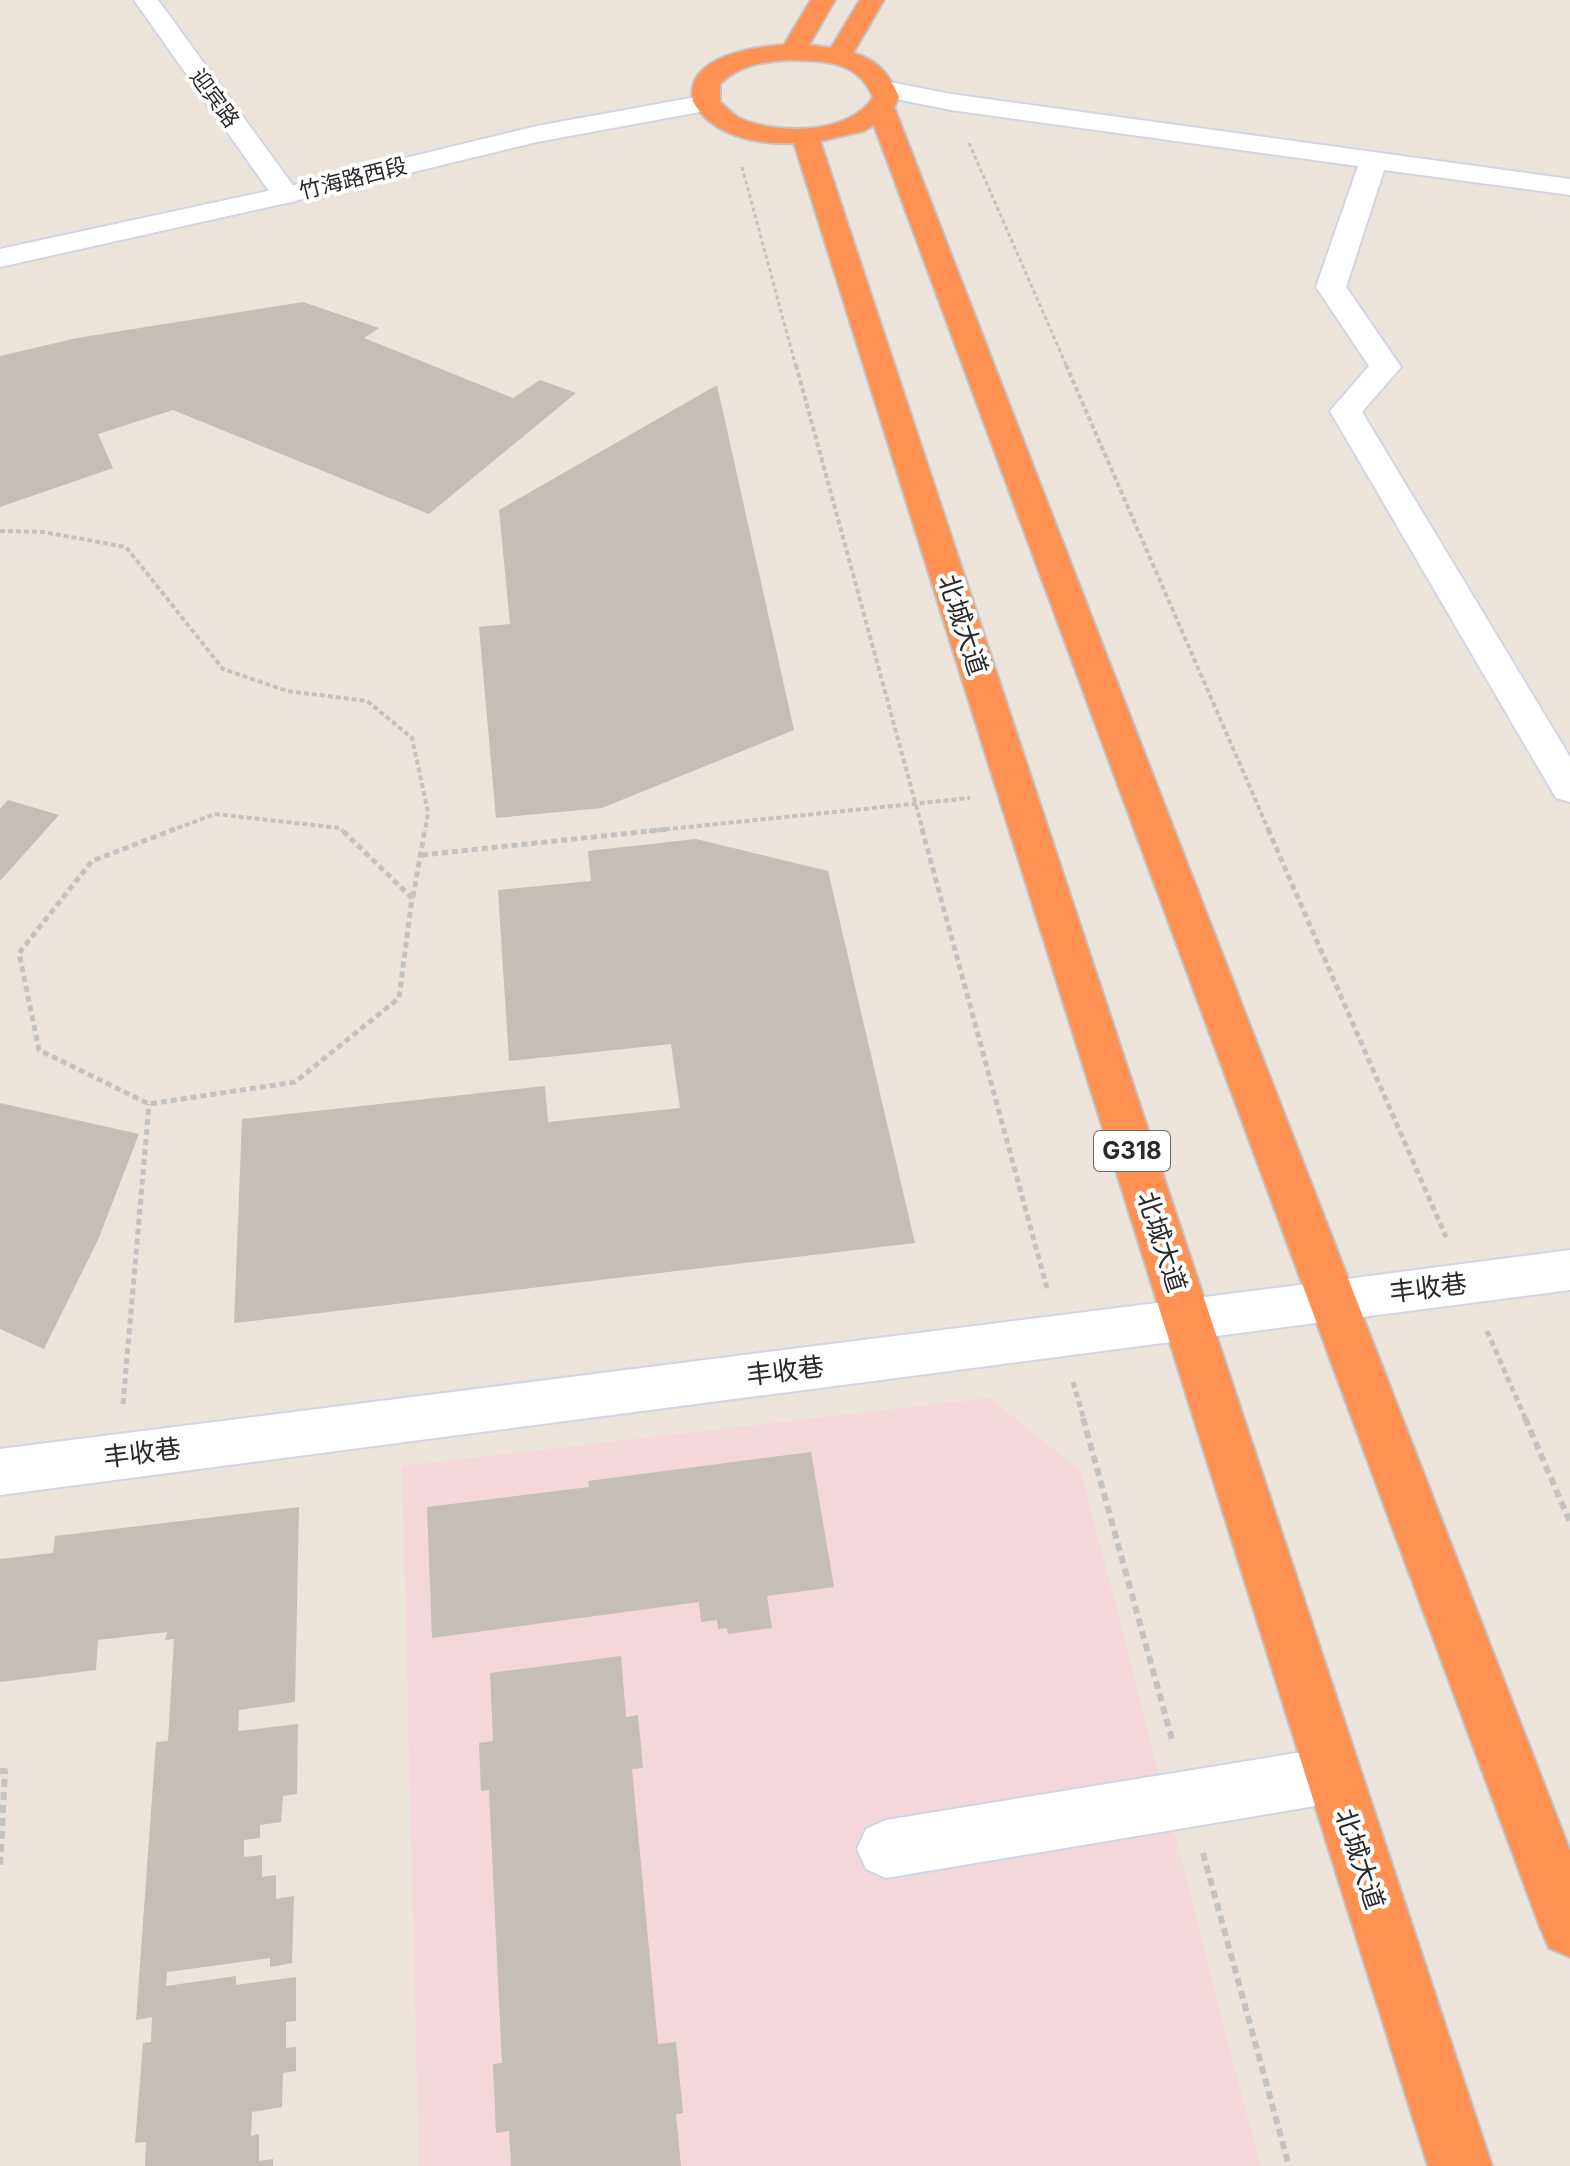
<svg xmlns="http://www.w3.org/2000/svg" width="1570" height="2166" viewBox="0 0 1570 2166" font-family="Inter,'Noto Sans SC',sans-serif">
	<rect width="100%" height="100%" fill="#ece3da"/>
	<path fill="#f4d7da" d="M989,1398L1081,1471L1260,2166H419L402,1466Z"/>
	<path fill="#c4beb6" d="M303,302L379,328L364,338L513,398L540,380L576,393L429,514L173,410L98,434L113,468L0,507V356L77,338Z
		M717,385L794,730L602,808L496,818L479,627L510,624L499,510Z
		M8,800L59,815L0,881V809Z
		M696,839L828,871L915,1243L234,1323L242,1119L545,1086L548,1122L680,1108L671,1044L509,1061L498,890L591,881L588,851Z
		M0,1103L139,1134L98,1240L44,1349L0,1329Z
		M811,1452L834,1587L767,1596L772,1628L728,1634L727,1628L718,1629L717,1620L701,1622L699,1602L432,1638L427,1507L589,1487L588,1481Z
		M299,1507L295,1702L239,1710L238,1731L298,1724L297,1794L283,1796L281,1822L260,1825V1838L244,1840V1857L262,1855V1877L276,1875V1899L294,1896L292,1963L270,1967V1958L167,1972L166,1986L236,1976V1985L296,1977V2021L286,2022V2048L296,2047V2071L283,2073L282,2107L252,2112L251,2136L259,2134V2161L273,2159V2166H145L146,2142L135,2143L143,2043L151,2042L152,2017L136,2020L156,1742L168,1741L174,1639L165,1640L167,1632L98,1640L96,1670L0,1682V1559L53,1553L55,1536Z
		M621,1656L626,1717L638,1715L643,1768L632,1769L658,2044L676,2042L683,2113L676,2114L681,2166H511L509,2131L496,2133L493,2064L502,2063L489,1790L481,1791L479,1743L493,1741L490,1673Z"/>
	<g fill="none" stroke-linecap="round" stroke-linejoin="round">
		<defs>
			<path id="street" d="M134,0H158L300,195L296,201L286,203L276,201Z
				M885,81L951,94L1570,179V195L1384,170L1346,287L1401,367L1362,412L1570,757V802L1556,798L1330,411L1369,366L1316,287L1358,166L951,110L876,95L872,89L876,83Z
				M1570,1250V1290L1331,1321L1314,1315L1307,1301L1314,1287L1331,1281Z
				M1333,1747L1353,1755L1361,1775L1353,1795L1333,1803L886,1878L866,1869L857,1849L866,1829L886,1820Z"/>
			<path id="secondary" d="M707,95L716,97L720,103L716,109L537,142L286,203L0,267V249L286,187L537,126Z
				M1331,1281L1348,1287L1355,1301L1348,1315L1331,1321L0,1495V1449Z"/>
			<path id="highway" d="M811,0H835L809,45L831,48L860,0H884L853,53C878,60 889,74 899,97L894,107L1570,1851V1957L1549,1948L1540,1927L874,125L864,131L820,141L1492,2166H1428L794,143C758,145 711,136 693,101C684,57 753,47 784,45ZM792,60C827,61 858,61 873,97C851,135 775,135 739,118C732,114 726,107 720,102V84C740,64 765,61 792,60Z"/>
		</defs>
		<use href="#street" stroke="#d0d5e3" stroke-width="4"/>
		<use href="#secondary" stroke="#d0d5e3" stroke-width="4"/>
		<use href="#highway" stroke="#c3c3c3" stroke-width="4"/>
		<path stroke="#c3c3c3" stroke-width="3" stroke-dasharray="4 3" stroke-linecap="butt" d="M969,143L1067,367
			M742,167L796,367"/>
		<path stroke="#c3c3c3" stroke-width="4" stroke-dasharray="5 3" stroke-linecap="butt" d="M796,365L923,831
			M1066,365L1269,831
			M0,531L43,532L126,547L223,669L287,691L367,701L412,738L428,812L425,831
			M170,831L215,814L340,828L343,831
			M649,831L970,798"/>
		<path stroke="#c3c3c3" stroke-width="5" stroke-dasharray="6 4" stroke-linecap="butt" d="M175,829L92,861L19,953L39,1050L149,1104L295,1082L399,998L412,898L341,829
			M922,829L1047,1288
			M1268,829L1446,1237
			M422,855L669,829
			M413,897L425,829
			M1487,1331L1526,1420
			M1073,1382L1084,1420
			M123,1404L149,1104"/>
		<path stroke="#c3c3c3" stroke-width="6" stroke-dasharray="8 5" stroke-linecap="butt" d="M1083,1418L1173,1743
			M1525,1418L1570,1522
			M0,1771H5L0,1867
			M1203,1853L1289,2166"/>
		<use href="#street" fill="#fff" fill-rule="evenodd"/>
		<use href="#secondary" fill="#fff" fill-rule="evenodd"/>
		<use href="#highway" fill="#ff9153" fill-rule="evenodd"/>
	</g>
	<g text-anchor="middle" stroke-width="8" stroke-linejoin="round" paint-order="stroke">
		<g font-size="22" fill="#292929" stroke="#fff">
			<text transform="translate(215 98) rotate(54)" y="8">迎宾路</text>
			<text transform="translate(353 178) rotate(-14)" y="8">竹海路西段</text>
		</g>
		<rect fill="#fff" stroke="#696969" stroke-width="2" x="1094" y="1131" width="76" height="40" rx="6"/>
		<g font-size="24" font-weight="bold" fill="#292929">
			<text x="1132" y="1159">G318</text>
		</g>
		<g font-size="26" fill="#292929" stroke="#fff">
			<text transform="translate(963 625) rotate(72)" y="9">北城大道</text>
			<text transform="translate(1162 1242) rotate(72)" y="9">北城大道</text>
			<text transform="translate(1428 1288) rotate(-7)" y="9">丰收巷</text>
			<text transform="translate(785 1371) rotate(-7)" y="9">丰收巷</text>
			<text transform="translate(142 1453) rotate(-7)" y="9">丰收巷</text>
			<text transform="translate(1360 1859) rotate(72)" y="9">北城大道</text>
		</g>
	</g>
</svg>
